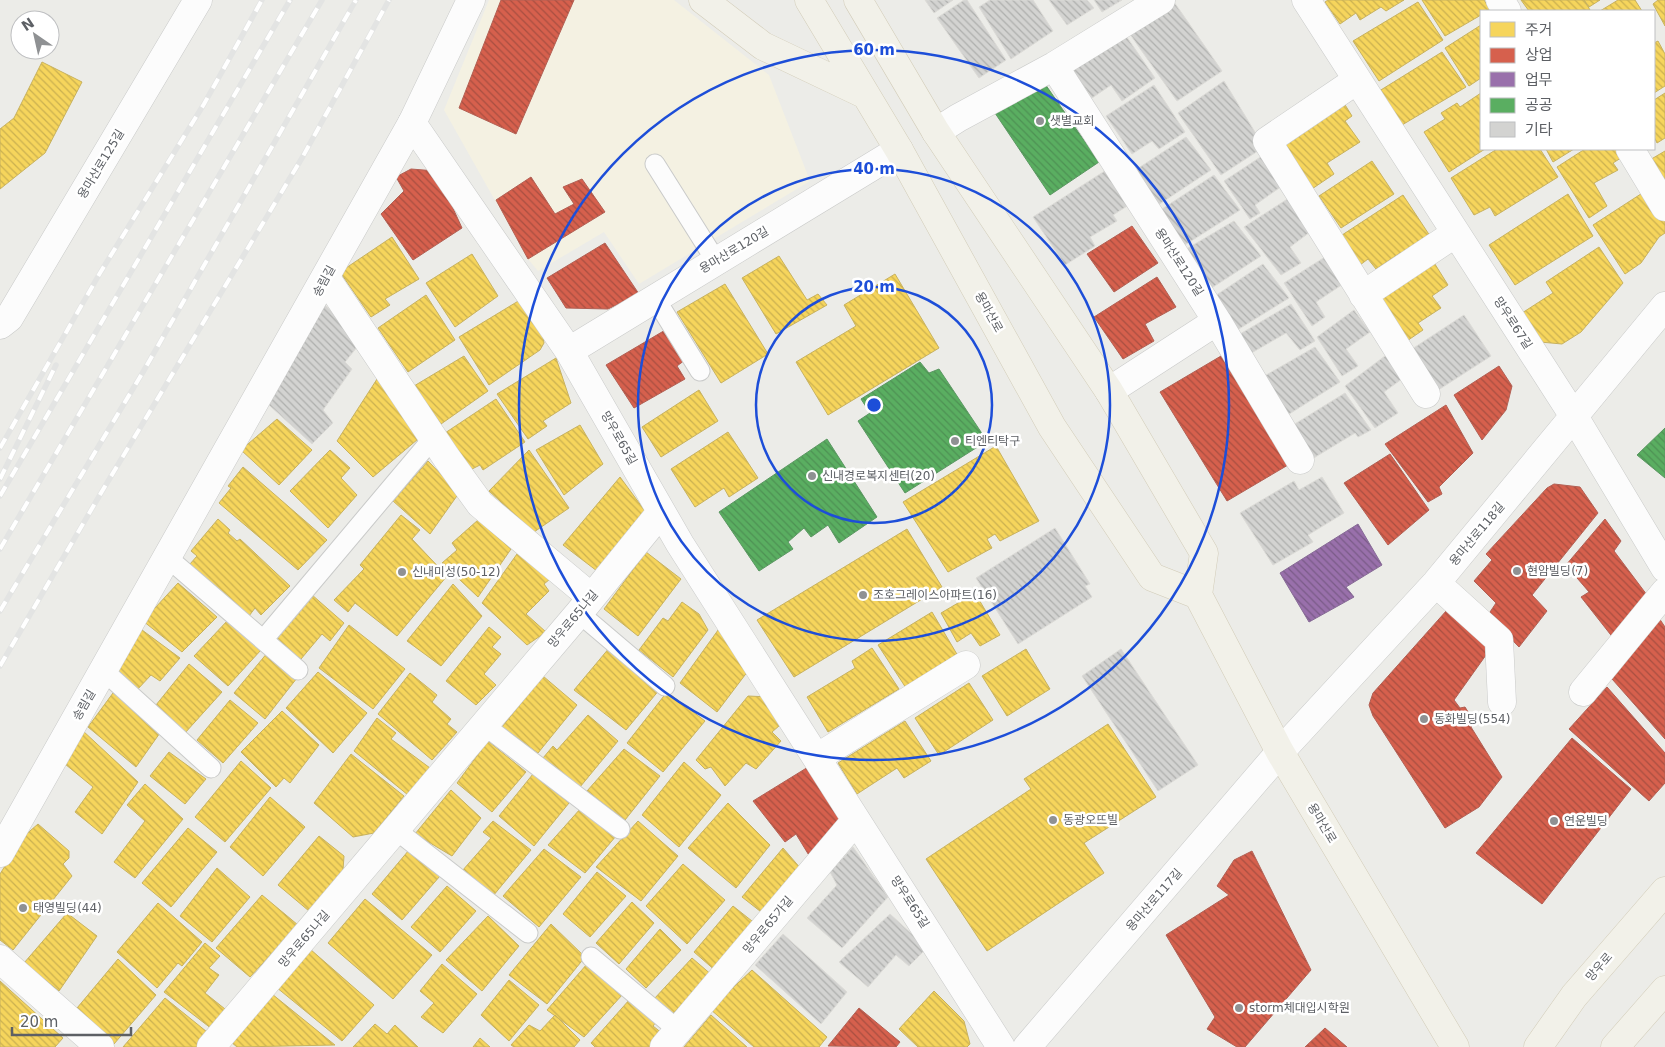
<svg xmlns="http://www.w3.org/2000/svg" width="1665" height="1047" viewBox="0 0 1665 1047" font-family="'DejaVu Sans','Noto Sans KR',sans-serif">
	<defs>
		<pattern id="homes-back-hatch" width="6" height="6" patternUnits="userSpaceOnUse" patternTransform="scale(1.25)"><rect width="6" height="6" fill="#f6d55c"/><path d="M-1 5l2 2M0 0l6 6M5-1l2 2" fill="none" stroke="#cab050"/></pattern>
		<pattern id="shops-back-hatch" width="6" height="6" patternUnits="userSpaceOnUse" patternTransform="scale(1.25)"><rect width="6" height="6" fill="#d6604d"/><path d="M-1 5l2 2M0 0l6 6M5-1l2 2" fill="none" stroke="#a84f41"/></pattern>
		<pattern id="offices-back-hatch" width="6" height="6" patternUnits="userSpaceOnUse" patternTransform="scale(1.25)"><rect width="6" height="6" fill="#9970ab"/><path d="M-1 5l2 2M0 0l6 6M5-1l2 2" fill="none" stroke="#7a5b88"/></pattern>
		<pattern id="public-back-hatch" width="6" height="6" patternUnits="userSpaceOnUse" patternTransform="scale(1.25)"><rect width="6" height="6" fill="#5aae61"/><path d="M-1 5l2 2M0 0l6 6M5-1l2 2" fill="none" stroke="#4e9154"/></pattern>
		<pattern id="building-back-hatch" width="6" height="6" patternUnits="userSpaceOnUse" patternTransform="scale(1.25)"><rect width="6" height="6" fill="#d3d3d1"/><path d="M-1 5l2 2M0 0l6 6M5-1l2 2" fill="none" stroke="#aeafad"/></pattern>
	</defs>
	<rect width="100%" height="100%" fill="#ecece8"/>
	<path fill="#f4f1e2" d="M489,0H674L769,75L810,181L639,284L604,232L538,271L528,259L444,110Z"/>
	<path fill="url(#homes-back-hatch)" stroke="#c8b25f" d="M1328,0H1404L1386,11L1381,7L1360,20L1356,13L1340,24L1325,2Z
		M1422,0H1484L1490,10L1481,11V15L1445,36Z
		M1521,0H1584L1590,10L1529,11Z
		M1584,0H1600L1589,7Z
		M1618,0H1635L1642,11H1600Z
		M1658,0H1665V26L1653,4Z
		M1418,2L1443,40L1379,81L1353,41Z
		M1481,25V78L1469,86L1445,48Z
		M1658,41L1665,54V86L1654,93V43Z
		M1442,52L1466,87L1402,125L1376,93Z
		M42,62L82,82L45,153L0,189V129L14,118Z
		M1481,93V149H1485L1449,172L1424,132L1445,119L1441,113L1457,103L1460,107Z
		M1665,93V138L1657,143L1654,137V100Z
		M1342,100L1352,116L1345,121L1360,142L1327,163L1334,174L1306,193L1276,146Z
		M1497,149H1540L1558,177L1495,216L1490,207L1474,215L1451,178Z
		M1546,149H1574L1553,162Z
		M1585,149H1619L1624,156L1613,163L1618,170L1594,183L1607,206L1589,218L1557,167Z
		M1665,151V188L1648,161Z
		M1372,161L1394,194L1341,228L1319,196Z
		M1647,190L1665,220V233L1659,237L1641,263L1625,274L1593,225Z
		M1568,194L1593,236L1515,285L1489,245Z
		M1403,195L1432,239L1404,257L1400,253L1376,269L1368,259L1356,268L1336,239Z
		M392,237L419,279L385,299L390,305L371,317L340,272Z
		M1599,247L1623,283L1581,332L1562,344L1540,342L1522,313L1553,293L1546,282Z
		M472,254L498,296L455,327L426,283Z
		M779,256L807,300L818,294L827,305L776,334L742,278Z
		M1433,261L1448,285L1432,296L1441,308L1418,323L1423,330L1401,345L1372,300Z
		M895,274L939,348L828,415L796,362L856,326L844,305Z
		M725,284L768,354L721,383L677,312Z
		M426,295L455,340L408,372L378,328Z
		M520,300L543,337L544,343L540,350L489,385L459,337Z
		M464,356L488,391L441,424L414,386Z
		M556,358L571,403L543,421L547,426L528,439L497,394Z
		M379,376L424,434L373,477L337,441Z
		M699,390L718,421L661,457L642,427Z
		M496,399L525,442L483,470L480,465L470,470L445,433Z
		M277,419L312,450L279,485L241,450Z
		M580,425L603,464L564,495L536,450Z
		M728,432L758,478L729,497L724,488L695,507L671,469Z
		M996,446L1039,521L1000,541L995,534L987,539L992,548L948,572L903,502Z
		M330,450L350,468L341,478L357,495L328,528L290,491Z
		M529,450L569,508L534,532L489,491Z
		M428,461L459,493L430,534L393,501Z
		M243,467L327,540L298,570L219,503L231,488L228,486Z
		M620,477L645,511L597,571L563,545Z
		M401,515L420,530L412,539L447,576L397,636L355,603L348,612L334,600L364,569L360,565Z
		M218,519L230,530L228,533L237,541L240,539L290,586L261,615L255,608L249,616L190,564L197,556L191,551Z
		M478,520L511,549L478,597L442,563L457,550L452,543Z
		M907,529L942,587L794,677L757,620Z
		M522,547L550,579L544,584L549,591L526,614L546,632L527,645L482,603Z
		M646,552L681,579L638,636L604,609Z
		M178,583L217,617L182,652L143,621Z
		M453,584L482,616L441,666L407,641Z
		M975,593L1000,635L980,646L971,633L957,642L941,613Z
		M311,594L344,623L330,641L322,634L301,659L274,640Z
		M682,602L699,614L708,630L673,677L639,650L663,618L668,621Z
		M932,612L958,656L906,688L878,645Z
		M228,620L261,650L228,686L194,656Z
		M349,625L405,669L373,709L319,668Z
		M721,626L748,671L717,712L680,683Z
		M138,627L180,658L160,681L151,675L137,690L113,668Z
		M489,627L501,637L492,647L501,654L484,674L496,685L476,705L446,681Z
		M610,647L660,689L626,730L574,690Z
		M872,648L899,689L828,732L807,697L855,668L852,661Z
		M1026,649L1050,689L1007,716L982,676Z
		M268,652L297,678L265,719L234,693Z
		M189,664L222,692L185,733L156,705Z
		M318,672L367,713L333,753L286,708Z
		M410,673L437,695L432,702L451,719L447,724L457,732L432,760L378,714Z
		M543,676L577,705L538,753L502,727Z
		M969,683L993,720L939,755L915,718Z
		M667,692L705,721L663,772L627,743Z
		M113,693L162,730L136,767L88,727Z
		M748,696L769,697L787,719L772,732L781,741L756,769L746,763L725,786L711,767L705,769L696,760Z
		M230,700L258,723L223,763L197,740Z
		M282,711L319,745L290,783L284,778L276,787L241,752Z
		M588,715L618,741L580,787L543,758L553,746L557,750Z
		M377,718L396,733L391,739L430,768L408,795L354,751Z
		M905,721L931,761L904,778L897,768L857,794L838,763Z
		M1108,724L1156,797L1084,843L1104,873L987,951L926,859L1031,789L1024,779Z
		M82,730L138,782L102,834L75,812L93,787L65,764Z
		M488,741L526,772L492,812L457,783Z
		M624,749L660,776L625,820L587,791Z
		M169,752L206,779L185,804L150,776Z
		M351,754L404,796L374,833L353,837L314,803Z
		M241,761L271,788L225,842L195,817Z
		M684,762L721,795L679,847L642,815Z
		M533,774L569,803L534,846L499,816Z
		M145,784L183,819L135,878L114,862L145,821L127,805Z
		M451,790L481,818L452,856L415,834Z
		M270,797L305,827L263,876L230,847Z
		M728,803L770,845L736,888L688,848Z
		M581,808L616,836L585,873L548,845Z
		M493,821L531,850L493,896L462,871L491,838L483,832Z
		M638,821L678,856L641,901L596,867Z
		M38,824L69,851V858L63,864L72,876L13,950L0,940V874L23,837Z
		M188,828L217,852L171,907L142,883Z
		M319,836L344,856L343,870L309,911L278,885Z
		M783,848L802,870L765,915L742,897Z
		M544,849L581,877L539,927L503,896Z
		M409,850L440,876L402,920L372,894Z
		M683,864L725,900L687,944L646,906Z
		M217,868L250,897L212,942L180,916Z
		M597,872L626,896L590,937L563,914Z
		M447,886L476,911L440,952L411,927Z
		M262,895L298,925L250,977L216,948Z
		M365,899L432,955L393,999L328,943Z
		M632,902L654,923L619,964L596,943Z
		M158,903L202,942L182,966L178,963L157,988L117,952Z
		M733,906L757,925L717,972L694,952Z
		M67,913L97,936L59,991L24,963Z
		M488,916L519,946L482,991L446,960Z
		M551,924L585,957L547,1004L509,975Z
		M660,929L681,950L646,988L626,969Z
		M205,943L220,956L209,968L219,975L205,993L230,1013L212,1029L164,992Z
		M310,949L374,1005L342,1041L276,987Z
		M692,958L713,976L669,1017L654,999Z
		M118,959L156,995L114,1044L72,1014Z
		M442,964L477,994L443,1033L421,1017L434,1003L420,991Z
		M587,964L623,994L584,1037L547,1010Z
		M752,970L827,1037L819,1047H754L710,1009Z
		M509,980L539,1005L509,1041L481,1015Z
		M0,981L63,1038L55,1047H0Z
		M934,991L964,1021L970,1044L967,1047H918L899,1029Z
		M272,994L335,1045L237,1047L231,1042Z
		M165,998L212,1036L202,1047H123Z
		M630,999L656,1022L653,1026L663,1034L653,1047H595L591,1043Z
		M555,1015L580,1040L574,1047H514L511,1045L529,1025L540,1031Z
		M711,1015L747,1047H684Z
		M375,1024L387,1034L395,1025L418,1047H353Z
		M480,1038L490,1047H473Z"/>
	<path fill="url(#shops-back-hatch)" stroke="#b26054" d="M501,0H574L516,134L459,108Z
		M411,169L436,171L462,228L413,260L381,214L404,191L396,177Z
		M531,177L555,214L574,204L563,187L582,179L605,212L528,259L496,200Z
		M1132,226L1158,263L1114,292L1087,254Z
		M605,243L639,294L608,309L566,308L547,278Z
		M1157,277L1176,307L1145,324L1154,341L1123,359L1094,317Z
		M667,329L685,360L677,366L685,379L634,408L606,365Z
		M1221,356L1288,465L1227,501L1160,392Z
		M1499,366L1512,386L1506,410L1482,440L1454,395Z
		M1446,405L1473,453L1439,487L1442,494L1428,502L1385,444Z
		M1390,454L1429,510L1388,545L1344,483Z
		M1554,484L1580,487L1598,513L1532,595L1547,611L1519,647L1488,615L1496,603L1474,581L1492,560L1486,554L1547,488Z
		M1605,519L1621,541L1614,551L1650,599L1614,639L1581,597L1589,592L1566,565Z
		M1447,610L1491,648L1454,700L1460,708L1465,707L1475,723L1471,727L1502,777L1479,807L1445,828L1373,716L1369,705L1373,693Z
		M1655,612L1665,627V739L1605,671Z
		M1607,687L1665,753V783L1649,801L1569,729Z
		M1572,738L1631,789L1542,904L1476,853Z
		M813,764L846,817L810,857L796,834L785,842L753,801Z
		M1252,851L1311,970L1245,1047H1237L1207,1029L1215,1017L1166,935L1229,895L1217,886L1234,860Z
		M859,1008L900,1042L896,1047L828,1046Z
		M1325,1028L1347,1047H1305Z"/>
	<path fill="url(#offices-back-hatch)" stroke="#876b96" d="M1358,524L1382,565L1346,587L1354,597L1309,622L1280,573Z"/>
	<path fill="url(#public-back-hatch)" stroke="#5b9762" d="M1043,81L1099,162L1050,195L995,113Z
		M920,362L929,373L939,369L987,441L905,493L858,421L870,413L861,399Z
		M1665,428V478L1637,455Z
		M827,439L877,517L839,543L828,525L811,537L804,528L788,542L793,549L759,571L719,512Z"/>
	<path fill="url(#building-back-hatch)" stroke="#dcdbd7" d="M925,0H953L934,13Z
		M964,0H967L1006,60L979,78L937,18Z
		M990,0H1033L1053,31L1011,59L979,7Z
		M1049,0H1087L1094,8L1067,25Z
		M1094,0H1122L1102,12Z
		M1174,2L1222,71L1177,101L1127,30Z
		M1124,33L1155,78L1122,101L1111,85L1092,98L1071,68Z
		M1224,81L1264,147L1221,175L1178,113Z
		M1154,85L1185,132L1159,149L1152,141L1132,154L1106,116Z
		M1186,137L1211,170L1158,205L1134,171Z
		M1262,156L1282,186L1255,205L1260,213L1250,219L1224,181Z
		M1111,167L1135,201L1113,215L1117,221L1090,237L1095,246L1065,265L1033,217Z
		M1214,175L1240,210L1180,248L1159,211Z
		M1289,198L1314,229L1290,247L1301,263L1281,275L1244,227Z
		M1234,221L1261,256L1210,289L1183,251Z
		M1325,257L1343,284L1316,302L1325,317L1312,326L1284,283Z
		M1263,264L1289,298L1234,332L1212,298Z
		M322,302L362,341L345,362L352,369L323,410L333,423L312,444L269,405Z
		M1291,304L1315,341L1300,350L1286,333L1248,355L1235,337Z
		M1354,310L1370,332L1346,349L1358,366L1342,376L1317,337Z
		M1464,315L1491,356L1432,394L1406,353Z
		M1315,347L1340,382L1286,416L1261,378Z
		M1389,353L1406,376L1384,392L1398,413L1375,428L1345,386Z
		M1345,393L1371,430L1358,437L1355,433L1312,459L1290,427Z
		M1322,477L1344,513L1308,535L1313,542L1273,565L1240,513L1294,481L1299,490Z
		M1055,528L1090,584L1085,586L1092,597L1018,644L976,578Z
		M1121,649L1198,765L1158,791L1082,676Z
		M853,847L888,897L842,948L807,918L837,885L830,872Z
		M890,914L927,948L909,966L896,955L868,987L839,962Z
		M783,934L847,992L821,1024L755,965Z"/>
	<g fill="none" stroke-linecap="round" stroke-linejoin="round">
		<defs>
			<path id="service" d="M655,164L716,261
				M655,298L700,371
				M168,558L298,670
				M579,613L665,686
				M263,640L433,438
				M104,671L211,768
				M484,725L620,829
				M396,830L528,933
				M591,957L678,1030"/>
			<path id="minor" d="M1306,0L1575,418L1665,568
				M1500,0L1507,11
				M1054,66L1217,321L1300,460
				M1357,80L1267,141L1426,394
				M412,123L569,351L680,544L1001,1047
				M936,132L958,118L1054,66L1161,0
				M1630,149L1665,207
				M326,278L446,457L480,504L591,597
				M1363,295L1456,233
				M0,325L9,318L198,0
				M569,351L899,150
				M1109,391L1217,321
				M1436,583L1499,640L1502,702
				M1583,692L1665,592
				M818,757L966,665
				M0,959L100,1047
				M211,1047L579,613L661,512
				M664,1047L856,820
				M1027,1047L1280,752L1436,583L1665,306"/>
			<path id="tertiary" d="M0,853L412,123L471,0"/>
			<path id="primary" d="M703,0L763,46L866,95
				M809,0L899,150L1052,427L1152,577L1198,595
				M858,0L936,132L1109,391L1204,553L1198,595L1280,752L1455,1047
				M1538,1047L1574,996L1665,891
				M1615,1047L1665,990"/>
		</defs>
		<use href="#service" stroke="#c9cac9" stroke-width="21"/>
		<use href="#minor" stroke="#c9cac9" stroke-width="29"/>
		<use href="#tertiary" stroke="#c9cac9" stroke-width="29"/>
		<use href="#primary" stroke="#d2ccb8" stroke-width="29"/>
		<use href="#service" stroke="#fcfcfc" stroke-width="19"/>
		<use href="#minor" stroke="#fcfcfc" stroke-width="28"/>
		<use href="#tertiary" stroke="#fcfcfc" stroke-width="28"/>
		<use href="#primary" stroke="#f2f1e9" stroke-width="28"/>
		<defs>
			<path id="rail" d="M0,448L100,273L204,104L262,0
				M0,479L56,365
				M0,496L290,0
				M0,549L322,0
				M0,611L143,372L356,0
				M0,666L101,493L302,158L389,0"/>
		</defs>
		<use href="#rail" stroke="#e3e4e3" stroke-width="5.5"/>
		<use href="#rail" stroke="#fff" stroke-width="4" stroke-dasharray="11" stroke-linecap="butt"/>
	</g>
	<g fill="none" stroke="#1d4ed8" stroke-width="2.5">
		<circle cx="874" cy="405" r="118"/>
		<circle cx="874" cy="405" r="236"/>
		<circle cx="874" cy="405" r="355"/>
	</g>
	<g fill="#8f9193" stroke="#fff" stroke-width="2">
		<circle cx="1040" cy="121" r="5"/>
		<circle cx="955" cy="441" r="5"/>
		<circle cx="812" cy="476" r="5"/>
		<circle cx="1517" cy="571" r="5"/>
		<circle cx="402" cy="572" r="5"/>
		<circle cx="863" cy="595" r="5"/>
		<circle cx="1424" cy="719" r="5"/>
		<circle cx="1053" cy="820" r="5"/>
		<circle cx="1554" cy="821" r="5"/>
		<circle cx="23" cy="908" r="5"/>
		<circle cx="1239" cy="1008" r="5"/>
	</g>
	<g text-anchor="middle" stroke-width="5" stroke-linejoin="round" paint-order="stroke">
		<g font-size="12" fill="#5d6065" stroke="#fff" text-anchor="start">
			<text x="1050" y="125">샛별교회</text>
			<text x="965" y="445">티엔티탁구</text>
			<text x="822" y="480">신내경로복지센터(20)</text>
			<text x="1527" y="575">현암빌딩(7)</text>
			<text x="412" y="576">신내미성(50-12)</text>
			<text x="873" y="599">조호그레이스아파트(16)</text>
			<text x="1434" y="723">동화빌딩(554)</text>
			<text x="1063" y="824">동광오뜨빌</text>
			<text x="1564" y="825">연운빌딩</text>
			<text x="33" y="912">태영빌딩(44)</text>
			<text x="1249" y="1012">storm체대입시학원</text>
		</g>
		<g font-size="12" fill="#5d6065" stroke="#fff">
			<text transform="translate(101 164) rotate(-59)" y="4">용마산로125길</text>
			<text transform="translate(734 250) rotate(-31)" y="4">용마산로120길</text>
			<text transform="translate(1179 262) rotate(57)" y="4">용마산로120길</text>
			<text transform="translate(324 281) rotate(-61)" y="4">송림길</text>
			<text transform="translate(989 312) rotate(61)" y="4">용마산로</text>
			<text transform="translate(1513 323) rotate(57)" y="4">망우로67길</text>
			<text transform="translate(619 438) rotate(60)" y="4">망우로65길</text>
			<text transform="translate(1477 534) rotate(-50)" y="4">용마산로118길</text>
			<text transform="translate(573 619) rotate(-50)" y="4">망우로65나길</text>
			<text transform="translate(84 705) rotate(-60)" y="4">송림길</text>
			<text transform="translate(1322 823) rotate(59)" y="4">용마산로</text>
			<text transform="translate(1154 900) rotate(-49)" y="4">용마산로117길</text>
			<text transform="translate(910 902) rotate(57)" y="4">망우로65길</text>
			<text transform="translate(768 925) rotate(-50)" y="4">망우로65가길</text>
			<text transform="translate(304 939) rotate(-49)" y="4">망우로65나길</text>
			<text transform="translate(1599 967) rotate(-49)" y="4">망우로</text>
		</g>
	</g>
	<circle cx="874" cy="405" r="8" fill="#1d4ed8" stroke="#fff" stroke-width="2.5"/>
	<g font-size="15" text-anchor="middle" font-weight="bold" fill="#1d4ed8" stroke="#fff" stroke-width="5" stroke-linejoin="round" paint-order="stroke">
		<text x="874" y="55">60 m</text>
		<text x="874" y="174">40 m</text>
		<text x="874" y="292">20 m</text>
	</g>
	<rect x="1480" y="10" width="175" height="140" fill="#ffffff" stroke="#bebfc1"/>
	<rect x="1490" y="22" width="25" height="15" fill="#f6d55c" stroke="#bebfc1"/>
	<text x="1525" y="35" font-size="15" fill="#5d6065">주거</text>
	<rect x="1490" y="48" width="25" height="15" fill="#d6604d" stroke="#bebfc1"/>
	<text x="1525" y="60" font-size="15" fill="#5d6065">상업</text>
	<rect x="1490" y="72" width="25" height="15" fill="#9970ab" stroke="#bebfc1"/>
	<text x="1525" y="85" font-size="15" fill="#5d6065">업무</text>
	<rect x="1490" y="98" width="25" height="15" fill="#5aae61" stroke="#bebfc1"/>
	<text x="1525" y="110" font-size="15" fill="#5d6065">공공</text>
	<rect x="1490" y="122" width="25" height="15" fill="#d3d3d1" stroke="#bebfc1"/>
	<text x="1525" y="135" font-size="15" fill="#5d6065">기타</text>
	<g transform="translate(35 35) rotate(326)"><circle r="24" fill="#ffffff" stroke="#bebfc1"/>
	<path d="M0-4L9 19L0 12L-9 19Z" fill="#8f9193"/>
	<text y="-8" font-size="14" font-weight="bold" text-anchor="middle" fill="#5d6065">N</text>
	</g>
	<path d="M12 1027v8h119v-8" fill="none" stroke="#5d6065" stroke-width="2.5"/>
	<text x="20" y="1027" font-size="15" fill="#5d6065" stroke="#ffffff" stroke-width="4" paint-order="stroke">20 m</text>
</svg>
